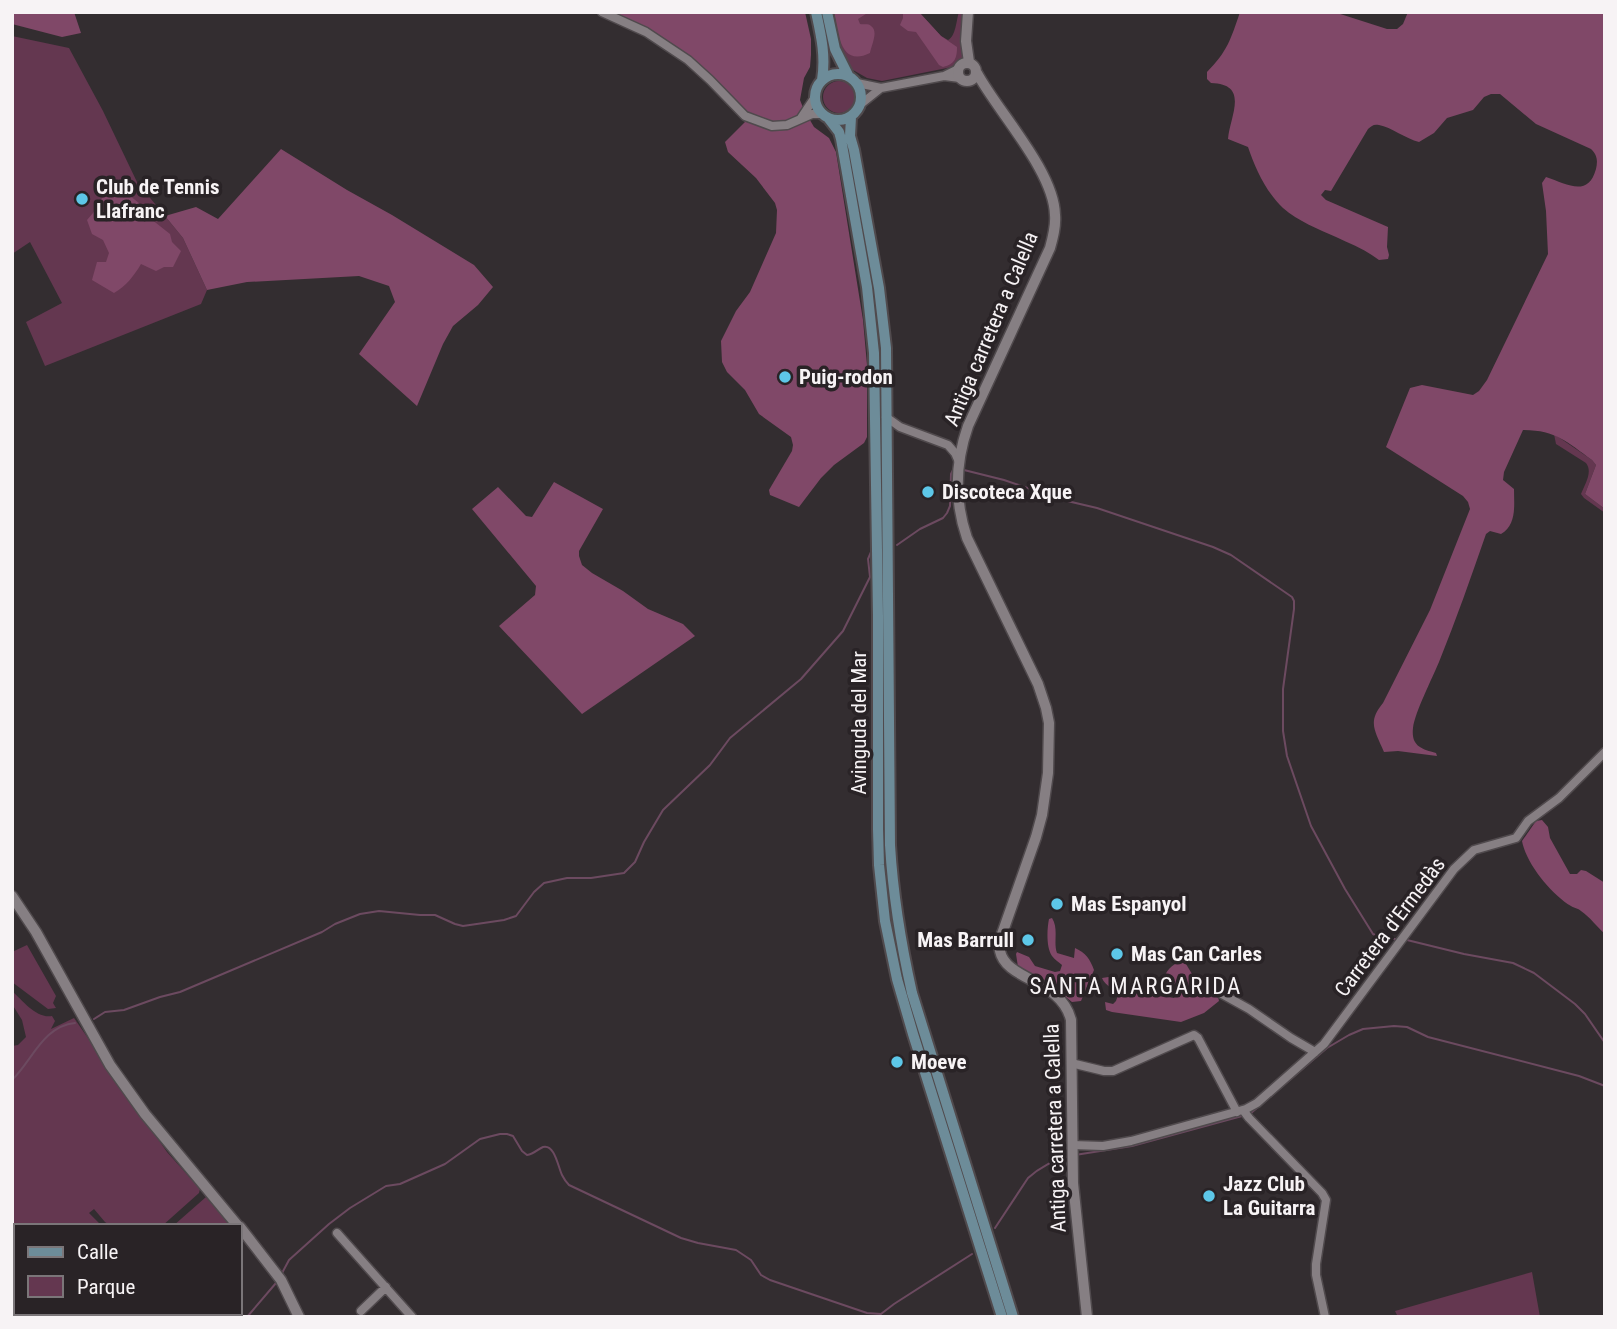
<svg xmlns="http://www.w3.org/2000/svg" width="1617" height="1329" viewBox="0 0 1617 1329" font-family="'Roboto Condensed',sans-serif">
	<rect width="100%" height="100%" fill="#332d30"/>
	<path fill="#643750" d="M834,12H919L941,36L948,40C956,36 956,21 959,12H965L964,55L957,66L882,81L867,78L853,70L847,63L842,52Z
		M12,36L69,48L103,111L137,182L183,238L207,290L201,304L45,366L26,322L62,303L30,242L12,254Z
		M823 97a16 16 0 1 1 32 0a16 16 0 1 1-32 0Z
		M849,123L880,327L898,941L1010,1317H1006L907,999L894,944L890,916L882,824L877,353L844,135L841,125Z
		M1554,434L1592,460L1596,465L1585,494L1605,509V513L1584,498L1581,494C1585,484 1593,472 1586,463L1556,444Z
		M27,945L56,996L53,1003L56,1008L48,1009L12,982V952Z
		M12,991C23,1001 37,1019 52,1016L55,1021L51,1029L74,1018L167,1152L200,1189L199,1193L162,1226H111L105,1222L94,1209L89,1213L102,1226H16V1296L12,1292V1046L18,1045L26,1037L22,1020L12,1004Z
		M206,1197L231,1226H173Z
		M1532,1272L1540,1317H1398L1395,1311Z
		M73,1313H164L161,1317H69Z"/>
	<path fill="#804868" d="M12,12H74L81,33L62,37L12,24Z
		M603,12H805L811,39V55L810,67L804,78L800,100L804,110L814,127L829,138L836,152L863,320L867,365V437L864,443L834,465L821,478L799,507L770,495L769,490L792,451L793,445L791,437L759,414L745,390L727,372L722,362L721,341L736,311L750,292L776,233L777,210L775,203L756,178L728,152L725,142L745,122L702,76L650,36Z
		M834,12H869L858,19L860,24C864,25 868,23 871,26C879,31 871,46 870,53C840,68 838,32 834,12Z
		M903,12H919L941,36L957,47C957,58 955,64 943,67L939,65L916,32L908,31L900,25L903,18Z
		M1240,12H1334L1387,29H1397L1403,24L1408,12H1605V509L1585,494L1596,465L1592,460C1567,442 1556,430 1523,430L1504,472L1503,480L1514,489C1514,505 1517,525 1501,534L1490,531L1486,534C1471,577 1456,620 1439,662C1432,679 1415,712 1413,728C1411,746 1421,749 1436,753L1437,756L1398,751L1384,752C1375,731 1367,722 1383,703L1430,610L1470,509L1468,502L1463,496L1386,447L1410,388L1422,385L1473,395L1479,391L1487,380L1548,254L1546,211L1542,183L1546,177C1567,184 1588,198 1596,169C1598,160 1597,155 1591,149L1536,124L1500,94H1491L1484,97L1473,110L1447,118L1434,133L1419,142C1406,139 1391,127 1379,125C1373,124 1372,126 1368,129L1331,191L1325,190L1321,195L1326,200L1388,227L1387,247L1389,255L1388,259L1379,260C1366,250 1351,244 1336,237C1318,229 1298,221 1283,208C1266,192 1255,168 1248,147L1228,139C1230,116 1250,84 1211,83L1207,79V72C1227,52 1231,39 1240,12Z
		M281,149L347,190L392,215L474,265L493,287L478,305L453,326L443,344L417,406L359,354L395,302L389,286L359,276L247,282L207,290L183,238L165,216L196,207L218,219Z
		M124,191L145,208L151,219L170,234L172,242L181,251L173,267H164L156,271L141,264C134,276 126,286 114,293L92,280L97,262H106L109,253L103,240L92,234L87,220L93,213L102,198Z
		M554,482L603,509L579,551V556L582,565L592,573L623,591L648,609L683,624L695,636L582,714L499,626L535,595L536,586L472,509L498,487L526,516L532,517Z
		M1542,820L1548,827L1550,838L1570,874H1577L1581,870L1586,871L1605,883V934C1597,927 1590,917 1581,911C1578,908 1574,908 1571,906C1551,894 1526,863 1522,841L1536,821Z
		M1052,918C1059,929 1053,942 1057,953L1074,958L1075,948C1086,953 1090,959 1094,970L1081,1001L1072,1002L1057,990L1018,967L1016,954L1017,952L1029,957L1035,966L1055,972L1060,971L1062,965C1059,962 1055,960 1052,956C1046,947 1047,929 1049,919Z
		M1181,961L1186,964L1192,974L1218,997L1219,1001L1204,1013L1181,1022L1112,1012L1106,1010L1105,1002L1113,1004L1116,1001L1118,995C1114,988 1105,986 1102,978L1115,976C1117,980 1119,983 1122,986C1134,998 1159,995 1174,998L1177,994L1175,988L1164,981C1165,970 1172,965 1181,961Z"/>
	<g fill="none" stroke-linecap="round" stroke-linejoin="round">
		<path stroke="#6c4a60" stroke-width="2" d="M964,470L1004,480L1063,500L1097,508L1213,547L1231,555L1292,597L1294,601V609L1283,689V731L1287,756L1311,826L1345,889L1373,934L1384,939H1398
			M897,545L920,529L943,518L947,513L950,506L951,474L953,470
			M1407,940L1464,954L1513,963L1534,973L1575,1004L1585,1014L1605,1043
			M94,1019L105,1012L124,1010L160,997L180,992L322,932L335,924L360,914L379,911L420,915H435L455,924L463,926L504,920L516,916L534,892L544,883L567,878H591L624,873L635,862L644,842L663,810L710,765L730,738L801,679L843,631L870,577L868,559L871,552
			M12,1080C32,1061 43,1026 75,1023
			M1251,1113L1327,1048L1349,1035L1363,1029L1394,1026L1407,1027L1428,1037L1579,1076L1605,1086
			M1075,1155L1132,1146L1242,1116
			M995,1228L1028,1178C1039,1168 1055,1159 1070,1156
			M281,1275L289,1260L329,1224L350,1208L386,1186L400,1184L445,1164L480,1139L500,1134H507L513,1136L522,1151L527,1155C534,1154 538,1149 543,1147C555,1144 558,1167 562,1175C564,1179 565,1181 569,1185L681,1238L698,1243L736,1250L751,1260L761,1275L770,1280L867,1313L881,1314
			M247,1317L276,1283
			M877,1317L894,1304L972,1254"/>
		<defs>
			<path id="minor" d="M602,12L646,32L688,60L710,80L745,116L772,126L787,125L812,114H822
				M944,76L960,78
				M857,83L881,88
				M861,104L881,88L944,76L958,69
				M801,118L815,97
				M886,417L900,427L948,445L955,453L959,462
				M1220,993L1249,1009L1291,1038L1315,1052
				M1071,1063L1104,1071H1113L1194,1035L1198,1038L1237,1112
				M1243,1110L1249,1118L1322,1193L1326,1200L1316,1264V1275L1325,1317
				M1072,1145L1103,1146L1131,1141L1246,1109L1257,1103L1324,1044L1454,869L1474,850L1516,838L1528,821L1559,798L1605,752
				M337,1233L412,1317
				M361,1311L386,1287"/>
			<path id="tertiary" d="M968,12L966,41L969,62
				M958 72a9 9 0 1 1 18 0a9 9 0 1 1-18 0Z
				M977,73C998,112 1054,171 1055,215C1056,226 1053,237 1050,248L968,426C955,463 954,500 967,538L1038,684L1046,708L1049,723L1048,773L1042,815L1036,837L1002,934C1001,939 999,945 1000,951C1006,981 1061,979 1071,1020L1073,1183L1087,1317
				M12,896L36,932L110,1065L145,1114L238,1226
				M240,1227L281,1280L299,1317"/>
			<path id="secondary" d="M816,12C821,35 826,56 822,80
				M827,12L835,49L848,75
				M815 97a23 23 0 1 1 46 0a23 23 0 1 1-46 0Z
				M851,117L850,136L854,150L879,288L886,348L890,845C893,895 901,944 912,993L1013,1317
				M829,119L839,132L841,139L867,287L874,353L878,616V829L879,865L885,921L897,979L913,1034L1002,1317"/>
		</defs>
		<use href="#minor" stroke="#504a4d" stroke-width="11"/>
		<use href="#tertiary" stroke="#504a4d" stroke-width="13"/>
		<use href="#secondary" stroke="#504a4d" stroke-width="14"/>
		<use href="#minor" stroke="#867f83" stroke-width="8"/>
		<use href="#tertiary" stroke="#867f83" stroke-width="10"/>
		<use href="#secondary" stroke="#6d8c99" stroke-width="10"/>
	</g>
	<g fill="#5dc7e8" stroke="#292326" stroke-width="2.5">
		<circle cx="82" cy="199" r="7"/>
		<circle cx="785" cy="377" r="7"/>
		<circle cx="928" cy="492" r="7"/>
		<circle cx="1057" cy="904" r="7"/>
		<circle cx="1028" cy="940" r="7"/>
		<circle cx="1117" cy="954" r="7"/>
		<circle cx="897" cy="1062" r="7"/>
		<circle cx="1209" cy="1196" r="7"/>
	</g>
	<g text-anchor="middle" stroke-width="7" stroke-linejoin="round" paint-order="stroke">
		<g font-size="21" font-weight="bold" fill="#f7f3f5" stroke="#292326" text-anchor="start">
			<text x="96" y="194">Club de Tennis<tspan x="96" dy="24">Llafranc</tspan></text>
			<text x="799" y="384">Puig-rodon</text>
			<text x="942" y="499">Discoteca Xque</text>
			<text x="1071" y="911">Mas Espanyol</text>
			<text x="1014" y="947" text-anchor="end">Mas Barrull</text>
			<text x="1131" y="961">Mas Can Carles</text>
			<text x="911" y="1069">Moeve</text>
			<text x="1223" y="1191">Jazz Club<tspan x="1223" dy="24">La Guitarra</tspan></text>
		</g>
		<g font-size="21" fill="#f7f3f5" stroke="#292326">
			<text transform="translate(991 329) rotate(-67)" y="7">Antiga carretera a Calella</text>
			<text transform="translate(859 723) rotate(-90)" y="7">Avinguda del Mar</text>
			<text transform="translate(1390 927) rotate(-53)" y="7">Carretera d'Ermedàs</text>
			<text transform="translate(1055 1128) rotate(-92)" y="7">Antiga carretera a Calella</text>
		</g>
		<g font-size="23" letter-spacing="2" fill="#f7f3f5" stroke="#292326">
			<text x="1136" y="994">SANTA MARGARIDA</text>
		</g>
	</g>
	<rect width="1617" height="1329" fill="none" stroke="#f7f3f5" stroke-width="28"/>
	<rect x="14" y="1224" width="228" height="91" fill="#292326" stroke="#7b7679" stroke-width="2"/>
	<rect x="28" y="1247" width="35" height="10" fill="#6d8c99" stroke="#7b7679" stroke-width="2"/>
	<text x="77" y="1259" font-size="21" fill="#f7f3f5">Calle</text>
	<rect x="28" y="1276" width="35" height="21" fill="#643750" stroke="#7b7679" stroke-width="2"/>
	<text x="77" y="1294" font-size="21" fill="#f7f3f5">Parque</text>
</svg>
